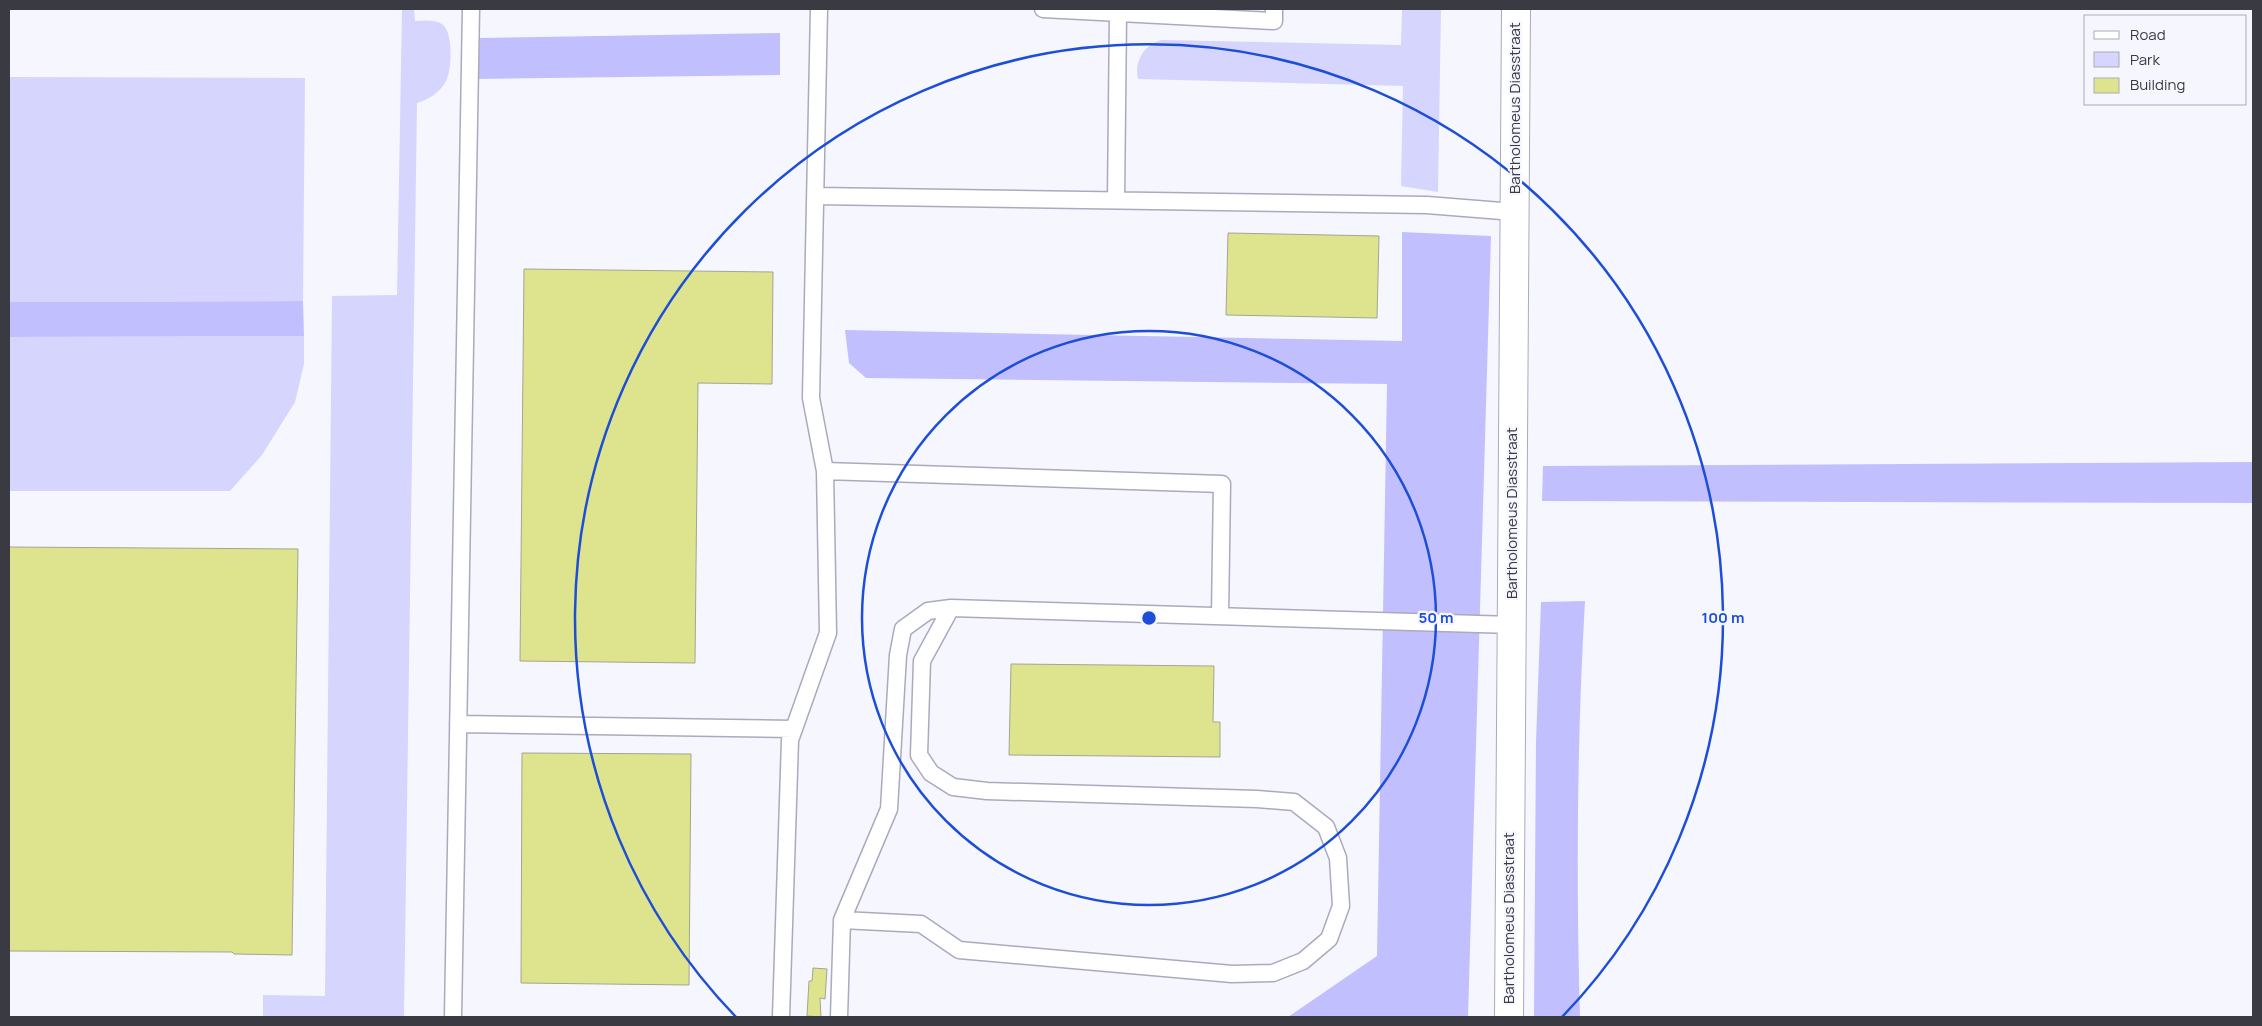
<svg xmlns="http://www.w3.org/2000/svg" width="2262" height="1026" viewBox="0 0 2262 1026" font-family="Manrope,sans-serif">
	<rect width="100%" height="100%" fill="#f6f6ff"/>
	<path fill="#d6d5fd" d="M402,9H414L415,21C423,21 434,19 442,24C454,32 452,73 445,83C438,94 429,99 417,103L404,1017H263V995L325,996L332,296L397,295Z
		M1402,9H1441L1438,192L1401,186L1403,86L1138,79C1134,62 1144,44 1162,40L1401,45Z
		M9,77L305,78L303,301L9,302Z
		M304,336V364L295,402L262,455L230,491H9V337Z"/>
	<path fill="#c2bffe" d="M780,33V75L476,79L478,38Z
		M1402,232L1491,236L1468,1017H1288L1377,956L1387,384L866,378L849,363L845,330L1402,341Z
		M303,301L304,336L9,337V302Z
		M2253,462V503L1542,501L1543,466Z
		M1585,601C1577,740 1576,879 1580,1017H1534L1536,742L1541,602Z"/>
	<path fill="#dee48d" stroke="#a3a592" d="M1228,233L1379,236L1377,318L1226,315Z
		M524,269L773,272L772,384L698,383L695,663L520,661Z
		M9,547L298,549L292,955L234,954L232,952L9,951Z
		M1011,664L1214,666L1213,722H1220V757L1009,755Z
		M522,753L691,754L689,985L521,983Z
		M813,968L827,969L825,999L820,998L821,1017L807,1016L809,981H812Z"/>
	<g fill="none" stroke-linecap="round" stroke-linejoin="round">
		<defs>
			<path id="lane" d="M819,9L811,398L825,471
				M1043,9L1274,21V9
				M816,196L1427,205L1514,212
				M1116,200L1118,14
				M458,724L794,729
				M842,920L921,924L959,950L1232,974L1273,973L1303,961L1329,939L1341,906L1338,858L1326,827L1294,802L1257,799L987,791L953,787L931,773L919,755L922,661L951,608
				M453,1017L471,9
				M781,1017L790,740L828,633L825,471L1222,484L1220,616
				M839,1017L842,920L889,809L898,655L903,629L928,611L951,608L1512,625"/>
			<path id="street" d="M1509,1017L1516,9"/>
		</defs>
		<use href="#lane" stroke="#aaaabe" stroke-width="19"/>
		<use href="#street" stroke="#aaaabe" stroke-width="30"/>
		<use href="#lane" stroke="#fff" stroke-width="16"/>
		<use href="#street" stroke="#fff" stroke-width="28"/>
	</g>
	<g fill="none" stroke="#1d4ed8" stroke-width="2.5">
		<circle cx="1149" cy="618" r="287"/>
		<path d="M736 1017A574 574 0 1 1 1562 1017"/>
	</g>
	<g text-anchor="middle" stroke-width="4.5" stroke-linejoin="round" paint-order="stroke">
		<g font-size="15" fill="#3a3a42" stroke="#f6f6ff">
			<text transform="translate(1515 108) rotate(-90)" y="5">Bartholomeus Diasstraat</text>
			<text transform="translate(1512 513) rotate(-90)" y="5">Bartholomeus Diasstraat</text>
			<text transform="translate(1509 918) rotate(-90)" y="5">Bartholomeus Diasstraat</text>
		</g>
	</g>
	<circle cx="1149" cy="618" r="8" fill="#1d4ed8" stroke="#f6f6ff" stroke-width="2.5"/>
	<g font-size="15" text-anchor="middle" font-weight="bold" fill="#1d4ed8" stroke="#f6f6ff" stroke-width="4.5" stroke-linejoin="round" paint-order="stroke">
		<text x="1436" y="623">50 m</text>
		<text x="1723" y="623">100 m</text>
	</g>
	<rect width="2262" height="1026" fill="none" stroke="#3a3a42" stroke-width="20"/>
	<rect x="2084" y="15" width="162" height="90" fill="#f6f6ff" stroke="#ababb3"/>
	<rect x="2094" y="31" width="25" height="8" fill="#ffffff" stroke="#ababb3"/>
	<text x="2130" y="40" font-size="15" fill="#3a3a42">Road</text>
	<rect x="2094" y="52" width="25" height="15" fill="#d6d5fd" stroke="#ababb3"/>
	<text x="2130" y="65" font-size="15" fill="#3a3a42">Park</text>
	<rect x="2094" y="78" width="25" height="15" fill="#dee48d" stroke="#ababb3"/>
	<text x="2130" y="90" font-size="15" fill="#3a3a42">Building</text>
</svg>
